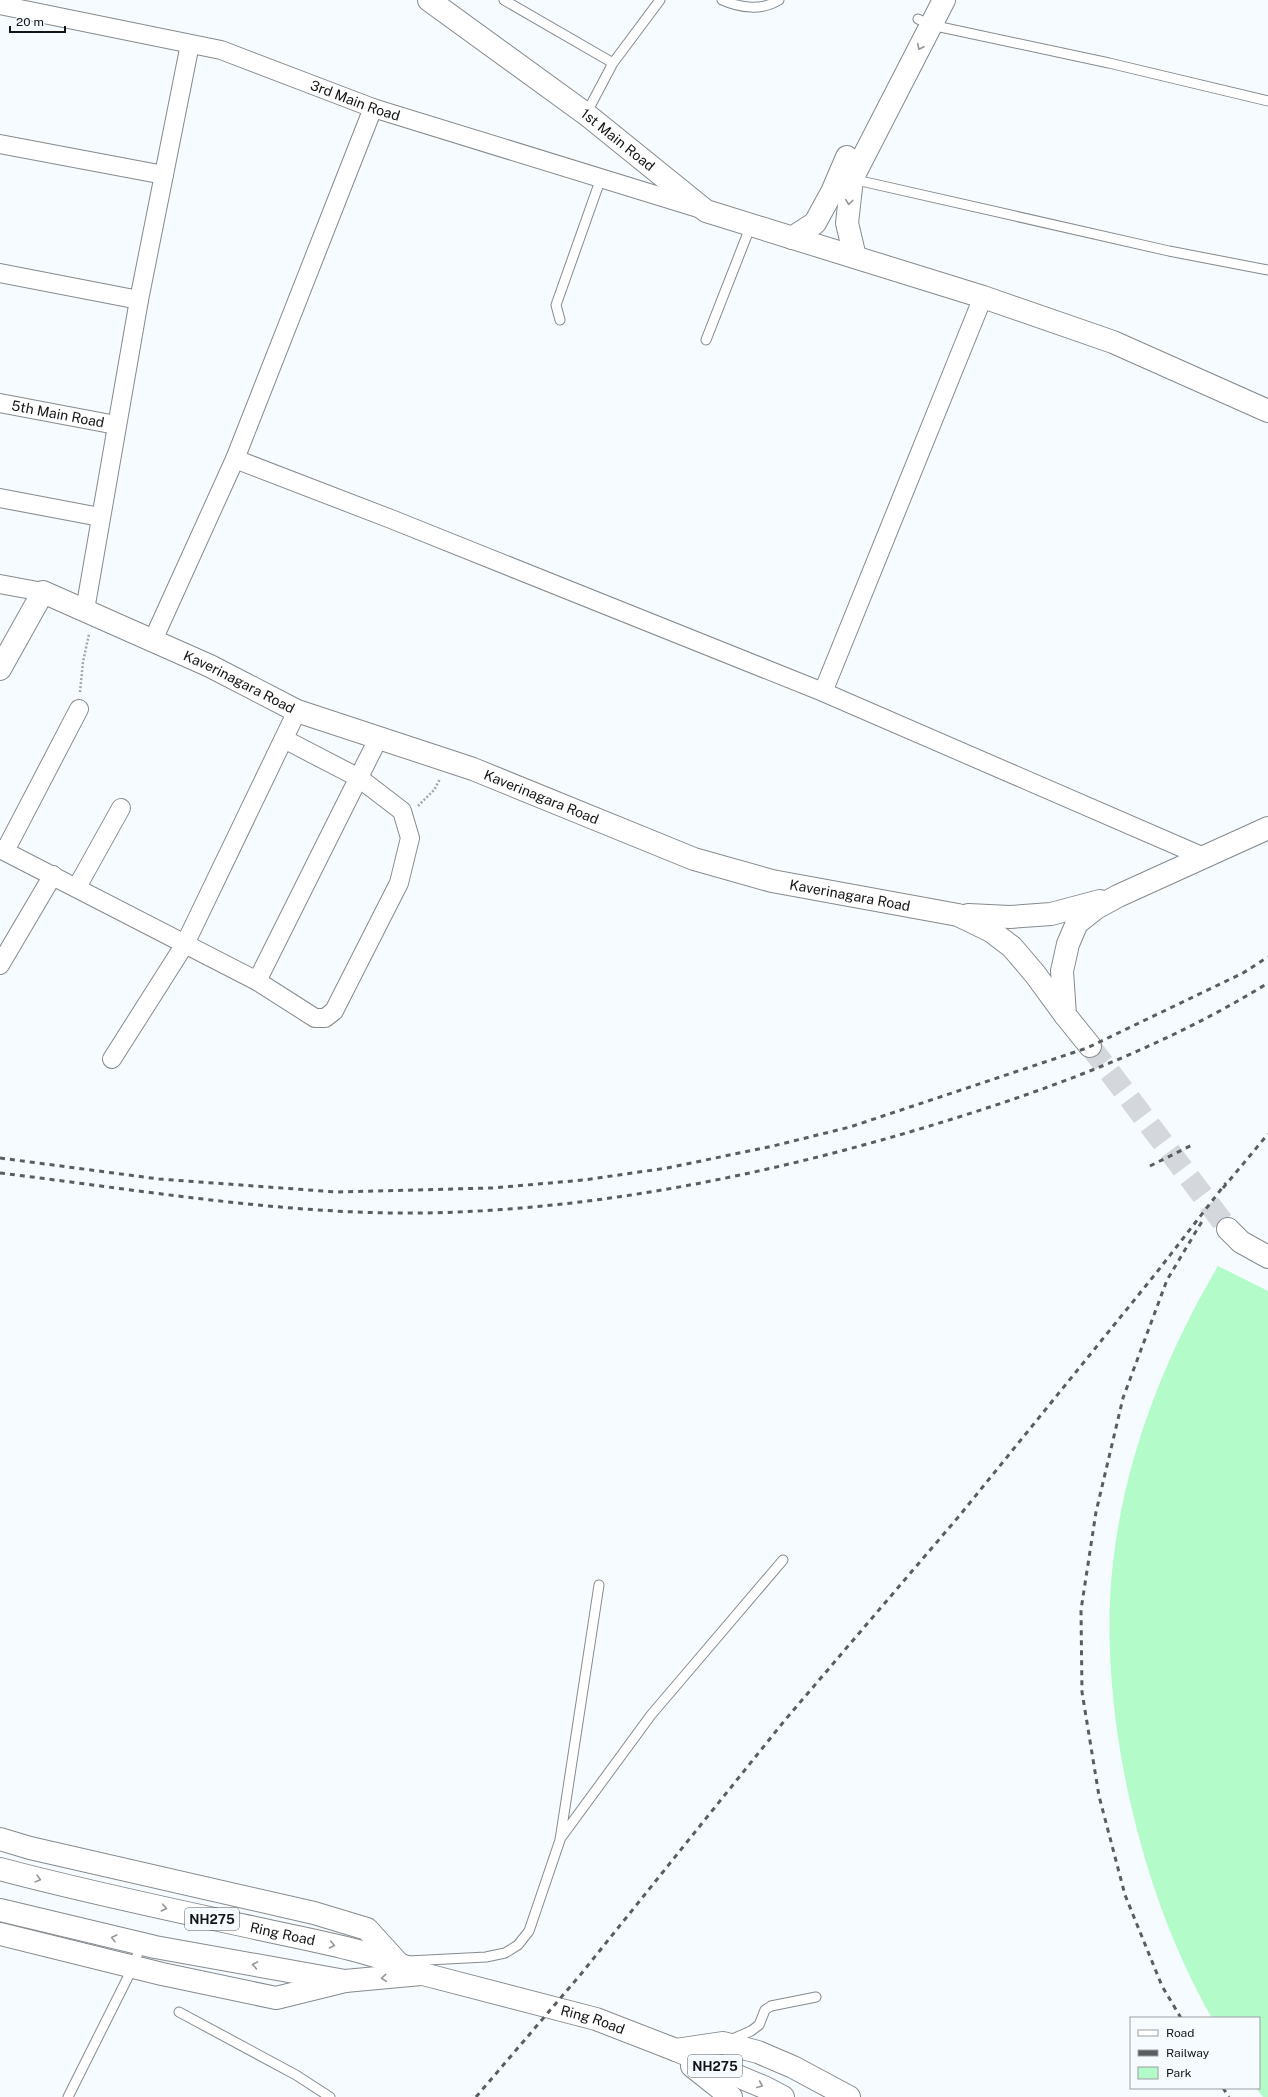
<svg xmlns="http://www.w3.org/2000/svg" width="1268" height="2097" viewBox="0 0 1268 2097" font-family="'Public Sans',sans-serif">
	<rect width="100%" height="100%" fill="#f6fbff"/>
	<path fill="#b3fcc9" d="M1218,1266L1268,1291V2097H1263L1256,2088H1259V2018H1212C1142,1897 1101,1723 1111,1583C1120,1470 1161,1363 1218,1266Z"/>
	<g fill="none" stroke-linecap="round" stroke-linejoin="round">
		<path stroke="#d4d8dc" stroke-width="22" stroke-dasharray="22 11" stroke-linecap="butt" d="M1090,1046L1228,1229"/>
		<defs>
			<path id="lane" d="M504,0L613,63
				M722,0C740,8 762,11 779,0
				M918,19L931,25L1109,63L1268,101
				M586,114L613,63L660,0
				M852,179L1169,251L1268,270
				M560,320L556,305L601,178
				M706,340L751,225
				M560,1839L651,1715L783,1560
				M408,1961L486,1957L505,1953L518,1945L529,1931L560,1840L599,1585
				M179,2012L296,2075L330,2097
				M730,2040L751,2031L759,2025L765,2010L771,2006L816,1997
				M68,2097L133,1967L141,1944"/>
			<g id="street">
				<path id="s1" d="M0,5L221,50L373,108L701,209"/>
				<path d="M0,144L164,175"/>
				<path d="M0,273L139,300"/>
				<path id="s2" d="M0,403L116,425"/>
				<path d="M235,459L391,519L823,692L1206,858"/>
				<path d="M0,498L100,517"/>
				<path d="M0,584L43,592"/>
				<path d="M85,610L139,300L190,44"/>
				<path d="M153,640L235,459L373,108"/>
				<path d="M823,692L983,297"/>
				<path d="M0,849L257,981L315,1018H325L334,1011L399,883L410,838L402,811L359,778L284,739"/>
				<path d="M5,851L79,709"/>
				<path d="M77,887L121,808"/>
				<path d="M0,965L53,875"/>
				<path d="M257,981L379,737"/>
				<path d="M112,1059L185,944L297,711"/>
			</g>
			<g id="secondary">
				<path id="s3" d="M429,0L586,114L706,211L983,297L1113,342L1268,411"/>
				<path d="M792,238L815,223L832,192L847,157"/>
				<path d="M855,257L847,223L852,179L944,0"/>
				<path id="s4" d="M0,669L43,592L210,666L297,711L473,769L694,859L772,881L958,915L991,931L1012,947L1035,974L1065,1015"/>
				<path d="M968,915L1010,917L1051,914L1100,901"/>
				<path d="M1090,1046L1065,1015L1062,971L1068,944L1077,923L1096,908L1118,896L1268,828"/>
				<path d="M1228,1229L1241,1242L1268,1257"/>
				<path d="M0,1839L30,1848L314,1913L367,1929L397,1962"/>
				<path d="M0,1934L162,1974L276,1998L345,1981"/>
				<path d="M676,2050L723,2043L758,2052L793,2067L849,2097"/>
			</g>
			<g id="highway">
				<path id="s5" d="M0,1869C86,1892 173,1910 260,1929C314,1941 371,1950 423,1974L596,2019L676,2050L766,2088L783,2097"/>
				<path d="M0,1910L155,1947L345,1981L421,1974"/>
				<path d="M692,2066L731,2097"/>
			</g>
		</defs>
		<use href="#lane" stroke="#858a8f" stroke-width="11"/>
		<use href="#street" stroke="#858a8f" stroke-width="20"/>
		<use href="#secondary" stroke="#858a8f" stroke-width="24"/>
		<use href="#highway" stroke="#858a8f" stroke-width="24"/>
		<path stroke="#a3a7aa" stroke-width="2.5" stroke-dasharray="2 2" stroke-linecap="butt" d="M80,692L83,662L89,634
			M418,806L434,790L440,779"/>
		<use href="#lane" stroke="#fff" stroke-width="9"/>
		<use href="#street" stroke="#fff" stroke-width="18"/>
		<use href="#secondary" stroke="#fff" stroke-width="22"/>
		<use href="#highway" stroke="#fff" stroke-width="22"/>
		<path stroke="#5a5d60" stroke-width="3" stroke-dasharray="5 5" stroke-linecap="butt" d="M0,1158L159,1179L336,1192L492,1188L584,1180L667,1168L773,1146L850,1127L1087,1048L1243,973L1268,957
			M1150,1166L1192,1145
			M0,1173C141,1190 283,1215 425,1213C594,1210 762,1176 923,1128C1043,1092 1161,1049 1268,983
			M1223,1188L1268,1134
			M1181,2018L1162,1986L1125,1895L1099,1796L1082,1692L1081,1610L1096,1512L1123,1398L1167,1280L1204,1218
			M1223,2088L1229,2097
			M476,2097L581,1974L785,1720L960,1515L1157,1272L1226,1183"/>
	</g>
	<defs><path id="oneway-chevron" d="M-2-3.5L2.5 0L-2 3.5" fill="none" stroke-width="1.6" stroke-linecap="round" stroke-linejoin="round"/></defs>
	<g stroke="#949596">
		<use href="#oneway-chevron" transform="translate(920 47) rotate(117)"/>
		<use href="#oneway-chevron" transform="translate(849 202) rotate(97)"/>
		<use href="#oneway-chevron" transform="translate(38 1879) rotate(15)"/>
		<use href="#oneway-chevron" transform="translate(164 1908) rotate(12)"/>
		<use href="#oneway-chevron" transform="translate(114 1938) rotate(-166)"/>
		<use href="#oneway-chevron" transform="translate(332 1945) rotate(12)"/>
		<use href="#oneway-chevron" transform="translate(255 1965) rotate(-170)"/>
		<use href="#oneway-chevron" transform="translate(384 1978) rotate(175)"/>
		<use href="#oneway-chevron" transform="translate(760 2085) rotate(23)"/>
	</g>
	<g text-anchor="middle" stroke-width="4" stroke-linejoin="round" paint-order="stroke">
		<g fill="#f6fbff" stroke="#56595c" stroke-width="1">
			<rect x="185" y="1908" width="54" height="22" rx="3"/>
			<rect x="688" y="2055" width="54" height="22" rx="3"/>
		</g>
		<g font-size="13" font-weight="bold" fill="#121416">
			<text x="212" y="1924">NH275</text>
			<text x="715" y="2071">NH275</text>
		</g>
		<g font-size="14" fill="#121416" stroke="#f6fbff">
			<text dy="5" stroke="none"><textPath href="#s1" startOffset="369">3rd Main Road</textPath></text>
			<text dy="5" stroke="none"><textPath href="#s3" startOffset="235">1st Main Road</textPath></text>
			<text dy="5" stroke="none"><textPath href="#s2" startOffset="59">5th Main Road</textPath></text>
			<text dy="5" stroke="none"><textPath href="#s4" startOffset="304">Kaverinagara Road</textPath></text>
			<text dy="5" stroke="none"><textPath href="#s4" startOffset="628">Kaverinagara Road</textPath></text>
			<text dy="5" stroke="none"><textPath href="#s4" startOffset="953">Kaverinagara Road</textPath></text>
			<text dy="5" stroke="none"><textPath href="#s5" startOffset="290">Ring Road</textPath></text>
			<text dy="5" stroke="none"><textPath href="#s5" startOffset="612">Ring Road</textPath></text>
		</g>
	</g>
	<rect x="1130" y="2017" width="130" height="72" fill="#f6fbff" stroke="#9b9fa2"/>
	<rect x="1138" y="2030" width="20" height="6" fill="#ffffff" stroke="#9b9fa2"/>
	<text x="1166" y="2037" font-size="12" fill="#121416">Road</text>
	<rect x="1138" y="2050" width="20" height="6" fill="#5a5d60" stroke="#9b9fa2"/>
	<text x="1166" y="2057" font-size="12" fill="#121416">Railway</text>
	<rect x="1138" y="2067" width="20" height="12" fill="#b3fcc9" stroke="#9b9fa2"/>
	<text x="1166" y="2077" font-size="12" fill="#121416">Park</text>
	<path d="M10 26v6h55v-6" fill="none" stroke="#121416" stroke-width="2"/>
	<text x="16" y="26" font-size="12" fill="#121416" stroke="#f6fbff" stroke-width="3" paint-order="stroke">20 m</text>
</svg>
